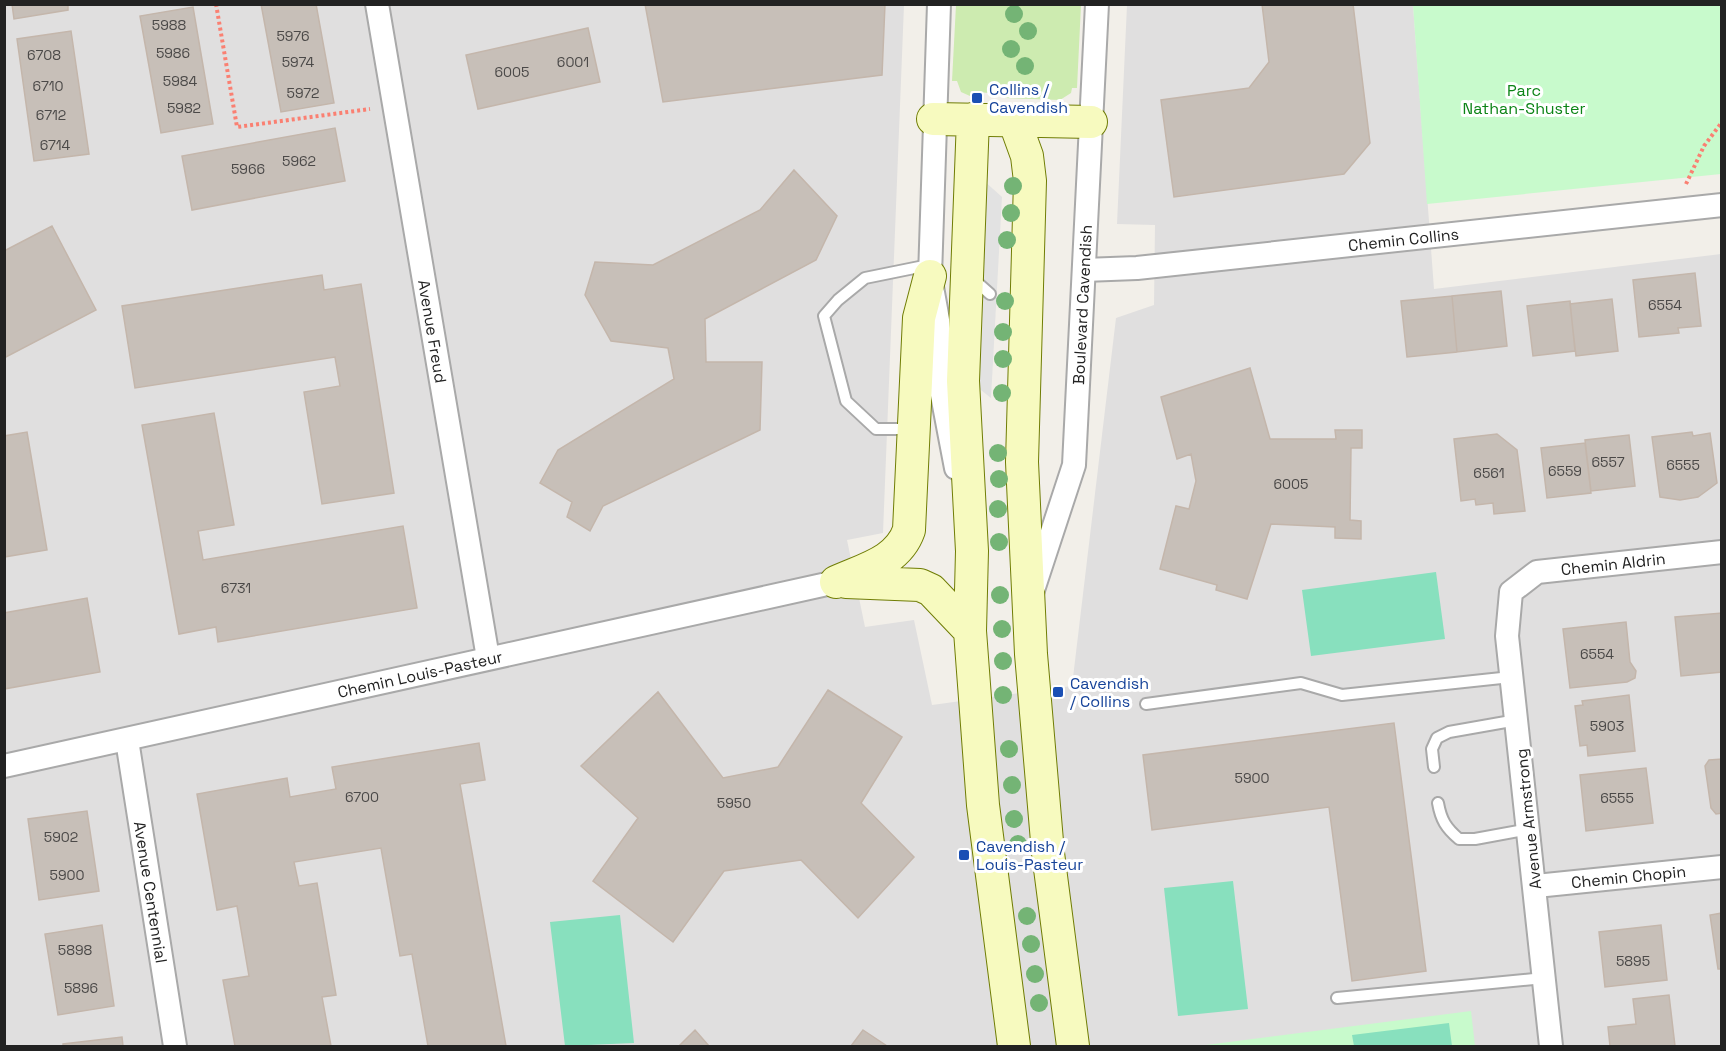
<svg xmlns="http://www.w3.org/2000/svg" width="1726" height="1051" viewBox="0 0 1726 1051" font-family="'Space Grotesk',sans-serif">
	<rect width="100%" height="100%" fill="#f2efe9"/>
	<path fill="#e0dfdf" d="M5,5H904L883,533L847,540L865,627L914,620L932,705L1072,686L1116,318L1154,305L1155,225L1117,224L1127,5H1413L1434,289L1721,254V1046H5Z"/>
	<path fill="#cdebb0" d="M956,5H1081L1077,88H1072L1071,93L1060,100L1004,98V87H989L988,93L971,91L970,96L961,92L957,81H952Z"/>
	<path fill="#c8facc" d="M1413,5H1721V174L1427,204Z
		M1471,1011L1475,1046H1198Z"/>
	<path fill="#88e0be" d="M1436,572L1445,639L1311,656L1302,590Z
		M1233,881L1248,1009L1178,1016L1164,888Z
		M620,915L634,1043L565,1046L550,922Z
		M1449,1023L1452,1046H1354L1352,1035Z"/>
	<path fill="#e2e2e2" d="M983,180L1002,197L991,398L971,382Z"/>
	<path fill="#c7bfb8" stroke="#c4b6ab" stroke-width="1.5" d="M12,4H68V10L14,19Z
		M261,4H316L334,103L281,112Z
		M645,4H885L882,75L663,102Z
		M1262,4H1353L1370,143L1344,174L1174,197L1161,100L1249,88L1269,62Z
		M193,7L213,124L161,133L140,16Z
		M588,28L600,82L478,109L466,55Z
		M71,31L89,154L34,161L17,39Z
		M335,128L345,181L192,210L182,156Z
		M794,170L837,216L816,260L705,319L706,362H762L760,430L603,506L590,531L567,517L572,502L540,483L558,450L674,379L668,348L611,341L585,295L595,262L653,265L760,210Z
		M52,226L96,310L4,358V251Z
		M1695,273L1701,326L1678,328L1679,333L1639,337L1633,280Z
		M322,275L324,290L361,284L394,493L322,504L304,392L340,386L335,357L135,388L122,306Z
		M1501,291L1507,346L1457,352L1452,296Z
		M1452,296L1457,352L1407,357L1401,301Z
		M1612,299L1618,351L1576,356L1570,304Z
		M1570,301L1575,351L1533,356L1527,306Z
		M1250,368L1270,439H1336L1335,430H1362V448H1351L1350,520L1361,521V539L1335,538V527L1271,524L1247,599L1216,590L1217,585L1160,569L1176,506L1189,509L1196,481L1191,454L1177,459L1161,397Z
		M214,413L234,525L198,531L203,560L403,526L417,608L218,642L216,627L179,634L142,425Z
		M27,432L47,550L4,557V436Z
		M1692,432L1693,436L1710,433L1717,483L1698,497L1680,500L1660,497L1652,437Z
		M1497,434L1517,450L1525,511L1494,514L1493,503L1476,505L1475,499L1461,501L1454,439Z
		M1629,435L1635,486L1591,491L1585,440Z
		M1585,443L1591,493L1547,498L1541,448Z
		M87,598L100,672L4,689V613Z
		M1722,613V672L1681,676L1675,617Z
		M1626,622L1630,662L1636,671L1635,678L1627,682L1570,688L1563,629Z
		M828,690L902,737L861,803L914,857L858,918L801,860L724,871L673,942L593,881L638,818L581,766L658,692L723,778L778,767Z
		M1629,695L1635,751L1588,756L1587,745L1580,746L1575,706L1583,705L1582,701Z
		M1394,723L1426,971L1352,981L1329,807L1152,830L1143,755Z
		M479,743L485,780L460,784L506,1046H428L412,954L400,956L381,848L294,862L299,886L317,883L336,995L322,997L331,1046H235L223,980L249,976L237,906L217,910L197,794L287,778L290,797L336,789L332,767Z
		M1722,759V813L1716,814L1711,808L1705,766L1709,760Z
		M1646,768L1653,823L1586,831L1580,775Z
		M87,811L99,891L39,900L28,819Z
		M1722,913V969H1718L1710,915Z
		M102,925L114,1006L58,1015L45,934Z
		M1661,925L1667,980L1605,987L1599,932Z
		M1669,995L1675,1046H1610L1608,1027L1636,1024L1633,999Z
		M695,1030L709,1046H679Z
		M863,1030L887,1046H851Z
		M122,1037L123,1046H63V1044Z"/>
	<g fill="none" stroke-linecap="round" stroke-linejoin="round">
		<defs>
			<path id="lane" d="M972,278L990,294
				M910,429H876L846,401L824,316L838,300L865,278L929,265
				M1146,704L1301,683L1342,695L1511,677
				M1434,767L1432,749L1437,738L1449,732L1517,720
				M1438,803C1441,820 1446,828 1459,839H1475L1529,829
				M1337,998L1544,978"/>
			<g id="street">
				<path id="s1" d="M377,4L488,658"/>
				<path d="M939,4L930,276L938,320L939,379L956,468"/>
				<path id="s2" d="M1084,270L1137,268L1722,205"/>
				<path id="s3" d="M1033,590L1074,465L1097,4"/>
				<path id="s4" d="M127,740L175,1046"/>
				<path id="s5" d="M4,766L836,582"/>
				<path id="s6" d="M1536,886L1722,867"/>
				<path id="s7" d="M1551,1046L1507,636L1511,592L1537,572L1722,552"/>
			</g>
			<path id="secondary" d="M933,119L1091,122
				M973,119L963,381L972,551L970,631L983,805L1014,1046
				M1014,120L1027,156L1030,181L1022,462L1031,654L1048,853L1073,1046
				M836,582C864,569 898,562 909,530L919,318L930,276
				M846,582L920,585L931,590L970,631"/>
		</defs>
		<use href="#lane" stroke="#a9a9a9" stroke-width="14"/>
		<use href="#street" stroke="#a9a9a9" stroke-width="26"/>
		<use href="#secondary" stroke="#707d05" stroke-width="34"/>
		<path stroke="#fa8072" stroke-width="4" stroke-dasharray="3 3" stroke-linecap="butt" d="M216,4L237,127L370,109
			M501,4H512
			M1686,184L1704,146L1722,122"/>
		<use href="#lane" stroke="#fff" stroke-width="10"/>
		<use href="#street" stroke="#fff" stroke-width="22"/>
		<use href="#secondary" stroke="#f7fabf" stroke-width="32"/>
	</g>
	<g fill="#74b475">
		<circle cx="1014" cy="14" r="9"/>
		<circle cx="1028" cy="31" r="9"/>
		<circle cx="1011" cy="49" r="9"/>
		<circle cx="1025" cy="66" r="9"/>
		<circle cx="1013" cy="186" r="9"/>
		<circle cx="1011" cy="213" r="9"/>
		<circle cx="1007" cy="240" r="9"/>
		<circle cx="1005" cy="301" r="9"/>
		<circle cx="1003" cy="332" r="9"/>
		<circle cx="1003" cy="359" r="9"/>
		<circle cx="1002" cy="393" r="9"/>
		<circle cx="998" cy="453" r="9"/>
		<circle cx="999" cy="479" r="9"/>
		<circle cx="998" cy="509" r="9"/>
		<circle cx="999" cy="542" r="9"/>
		<circle cx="1000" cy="595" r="9"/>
		<circle cx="1002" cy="629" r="9"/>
		<circle cx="1003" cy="661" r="9"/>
		<circle cx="1003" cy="695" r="9"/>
		<circle cx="1009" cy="749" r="9"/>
		<circle cx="1012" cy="785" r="9"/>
		<circle cx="1014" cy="819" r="9"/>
		<circle cx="1018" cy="844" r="9"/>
		<circle cx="1027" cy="916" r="9"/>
		<circle cx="1031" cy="944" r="9"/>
		<circle cx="1035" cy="974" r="9"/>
		<circle cx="1039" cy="1003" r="9"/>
	</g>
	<g fill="#1a4fb4" stroke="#fff" stroke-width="2">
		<rect x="971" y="92" width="12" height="12" rx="3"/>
		<rect x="1052" y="686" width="12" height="12" rx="3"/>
		<rect x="958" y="849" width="12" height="12" rx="3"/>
	</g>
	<g text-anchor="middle" stroke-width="6" stroke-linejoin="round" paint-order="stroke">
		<g font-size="14" fill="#4b4948">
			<text x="169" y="30">5988</text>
			<text x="293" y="41">5976</text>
			<text x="173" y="58">5986</text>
			<text x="44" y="60">6708</text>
			<text x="298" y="67">5974</text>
			<text x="573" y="67">6001</text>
			<text x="512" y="77">6005</text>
			<text x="180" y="86">5984</text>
			<text x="48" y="91">6710</text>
			<text x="303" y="98">5972</text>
			<text x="184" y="113">5982</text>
			<text x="51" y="120">6712</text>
			<text x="55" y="150">6714</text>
			<text x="299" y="166">5962</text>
			<text x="248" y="174">5966</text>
			<text x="1665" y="310">6554</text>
			<text x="1608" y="467">6557</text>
			<text x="1683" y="470">6555</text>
			<text x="1565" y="476">6559</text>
			<text x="1489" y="478">6561</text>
			<text x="1291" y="489">6005</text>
			<text x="236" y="593">6731</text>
			<text x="1597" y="659">6554</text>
			<text x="1607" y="731">5903</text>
			<text x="1252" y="783">5900</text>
			<text x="362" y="802">6700</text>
			<text x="1617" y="803">6555</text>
			<text x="734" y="808">5950</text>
			<text x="61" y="842">5902</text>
			<text x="67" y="880">5900</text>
			<text x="75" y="955">5898</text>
			<text x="1633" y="966">5895</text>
			<text x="81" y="993">5896</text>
		</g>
		<g font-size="16" fill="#164399" stroke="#fff" text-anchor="start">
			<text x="989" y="95">Collins /<tspan x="989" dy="18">Cavendish</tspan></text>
			<text x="1070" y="689">Cavendish<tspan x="1070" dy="18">/ Collins</tspan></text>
			<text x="976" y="852">Cavendish /<tspan x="976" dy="18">Louis-Pasteur</tspan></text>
		</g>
		<g font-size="16" fill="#0c8416" stroke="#fff">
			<text x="1524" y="96">Parc<tspan x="1524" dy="18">Nathan-Shuster</tspan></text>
		</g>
		<g font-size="16" fill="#222" stroke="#fff">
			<text dy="6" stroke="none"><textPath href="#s2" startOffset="321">Chemin Collins</textPath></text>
			<text dy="6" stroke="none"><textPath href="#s3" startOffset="292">Boulevard Cavendish</textPath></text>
			<text dy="6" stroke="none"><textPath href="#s1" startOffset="332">Avenue Freud</textPath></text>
			<text dy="6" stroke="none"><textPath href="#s7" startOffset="566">Chemin Aldrin</textPath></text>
			<text dy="6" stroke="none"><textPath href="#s5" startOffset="426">Chemin Louis-Pasteur</textPath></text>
			<text transform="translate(1528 819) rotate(-96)" y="6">Avenue Armstrong</text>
			<text dy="6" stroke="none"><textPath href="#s6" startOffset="93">Chemin Chopin</textPath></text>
			<text dy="6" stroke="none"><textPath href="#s4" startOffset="154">Avenue Centennial</textPath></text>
		</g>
	</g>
	<rect width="1726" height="1051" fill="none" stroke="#222222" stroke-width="12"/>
</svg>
